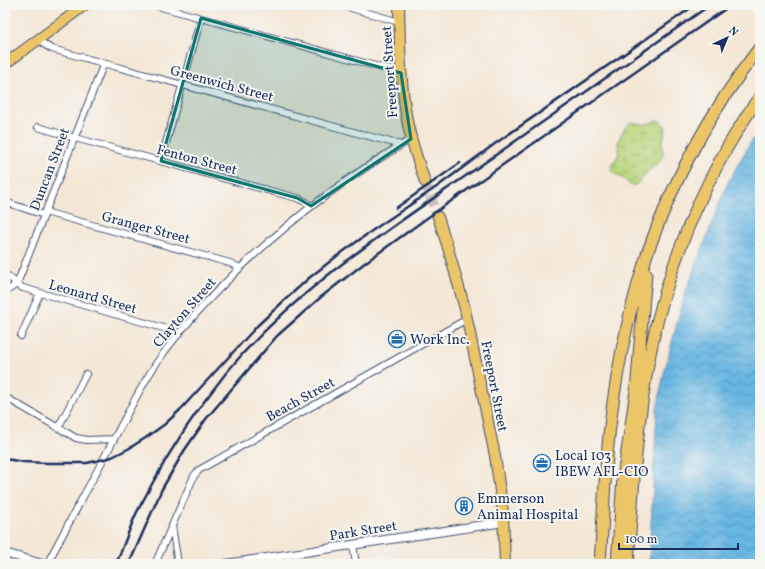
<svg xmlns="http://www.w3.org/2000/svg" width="765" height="569" viewBox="0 0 765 569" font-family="Vollkorn,serif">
	<defs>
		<pattern id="wetland-marsh" width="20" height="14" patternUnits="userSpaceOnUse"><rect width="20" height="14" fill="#bad77e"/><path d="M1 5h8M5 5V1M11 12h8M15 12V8" fill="none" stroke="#9fb96f"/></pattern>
		<pattern id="water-waves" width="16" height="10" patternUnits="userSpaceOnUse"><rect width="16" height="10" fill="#67b6e2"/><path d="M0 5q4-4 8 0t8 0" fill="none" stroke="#5494ba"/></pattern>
	</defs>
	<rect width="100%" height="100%" fill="#f6f6f2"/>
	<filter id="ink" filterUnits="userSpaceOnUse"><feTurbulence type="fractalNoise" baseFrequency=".025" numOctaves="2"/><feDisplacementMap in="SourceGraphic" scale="8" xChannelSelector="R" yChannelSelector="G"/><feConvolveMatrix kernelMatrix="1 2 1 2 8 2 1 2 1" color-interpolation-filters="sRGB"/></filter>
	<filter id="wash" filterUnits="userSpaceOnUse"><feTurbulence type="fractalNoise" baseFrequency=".012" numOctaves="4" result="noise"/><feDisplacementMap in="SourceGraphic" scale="16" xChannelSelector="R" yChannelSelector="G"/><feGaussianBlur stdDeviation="0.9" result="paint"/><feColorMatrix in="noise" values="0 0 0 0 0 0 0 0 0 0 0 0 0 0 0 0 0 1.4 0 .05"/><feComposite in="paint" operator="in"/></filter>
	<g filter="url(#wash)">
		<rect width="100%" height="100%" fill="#f4e7d6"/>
		<path fill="url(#wetland-marsh)" stroke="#6a836e" d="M655,121H660L666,127L662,145L663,152L662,158L656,165L649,170L636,185H630L624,179L615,174L611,169C611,164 616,161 618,155C620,151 618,148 618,143C619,137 626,125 631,122C642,124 645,126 655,121Z"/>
		<path fill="url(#water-waves)" stroke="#4172a0" d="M760,135V564H649L657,409L664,373L684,296L728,182L752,140L754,138Z"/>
	</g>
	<g filter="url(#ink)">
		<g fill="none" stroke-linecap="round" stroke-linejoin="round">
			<path stroke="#c9c2be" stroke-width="10" stroke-dasharray="10 5" stroke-linecap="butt" d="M425,182L438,217"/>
			<defs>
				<path id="minor" d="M154,5L401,73
					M341,5L399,22
					M39,39L45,45L52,49L401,145
					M38,127L75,138L297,198L306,202L311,206
					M161,161L201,18
					M11,204L44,215
					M45,212L230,263L240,268
					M5,274C12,278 16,285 23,288L167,329L179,334
					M5,292L17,284L104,63
					M21,336L40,293
					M5,397L76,438L87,440L114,439
					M58,428L86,374
					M172,526L178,564
					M353,545L356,564
					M47,564C69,522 92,481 114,439C129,411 142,383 160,358C177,334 197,312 217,291C274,232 340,181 411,139
					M155,564L194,476L199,470L467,319"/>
				<path id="tertiary" d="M5,553L42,564
					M226,564L504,522"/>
				<path id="primary" d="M399,5C400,45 400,86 408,125C412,145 419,163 425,182
					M5,64L85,5
					M438,217L448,248L465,309L495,456L503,512L505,564"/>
				<path id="motorway" d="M600,564C604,502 606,439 617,377C624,335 634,294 647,254C673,180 712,109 760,47
					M617,564L623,478L636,391L646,274
					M628,564C632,506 635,447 644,389C659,285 699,183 760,96"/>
			</defs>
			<use href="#minor" stroke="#3c4b70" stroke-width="8"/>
			<use href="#tertiary" stroke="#3c4b70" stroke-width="10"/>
			<use href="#primary" stroke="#3c4b70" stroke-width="12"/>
			<use href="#motorway" stroke="#3c4b70" stroke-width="13"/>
			<use href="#minor" stroke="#fff" stroke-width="6"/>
			<use href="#tertiary" stroke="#fff" stroke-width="8"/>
			<use href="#primary" stroke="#ecc569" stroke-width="10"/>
			<use href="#motorway" stroke="#ecc569" stroke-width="11"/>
			<path stroke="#1b2f5e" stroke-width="2.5" d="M396,208L460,163
				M5,459L24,462L47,463H87L105,459L112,457L128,449L147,437L165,424L181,409L258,325L287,298L309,278L337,256L373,230L438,186L496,143L695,5
				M116,564C123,547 129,530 136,514C141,504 147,494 152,484C173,445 198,408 226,373C293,292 382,234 467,175C548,118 629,62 710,5
				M129,564L162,489L184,451L206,419L277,336L321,297L366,262L427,218L731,5"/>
		</g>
	</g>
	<path fill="#0f766e" fill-opacity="0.2" stroke="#0f766e" stroke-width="3" stroke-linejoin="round" d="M201,18L401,73L411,139L311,206L297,198L161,161Z"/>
	<defs>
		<symbol id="office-ring" viewBox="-11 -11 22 22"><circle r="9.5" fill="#f6f6f2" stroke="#1f6fb2" stroke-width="1.5"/><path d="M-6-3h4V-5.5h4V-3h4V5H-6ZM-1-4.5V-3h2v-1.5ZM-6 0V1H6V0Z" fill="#1f6fb2"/></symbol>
		<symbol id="building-ring" viewBox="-11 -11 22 22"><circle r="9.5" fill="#f6f6f2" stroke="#1f6fb2" stroke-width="1.5"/><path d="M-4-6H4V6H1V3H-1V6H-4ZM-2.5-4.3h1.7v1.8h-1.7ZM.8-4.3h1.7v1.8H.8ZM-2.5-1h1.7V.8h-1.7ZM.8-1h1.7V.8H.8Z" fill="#1f6fb2"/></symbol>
	</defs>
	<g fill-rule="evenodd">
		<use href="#office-ring" x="387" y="329" width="20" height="20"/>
		<use href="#office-ring" x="532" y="453" width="20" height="20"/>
		<use href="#building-ring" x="454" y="496" width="20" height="20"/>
	</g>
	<g text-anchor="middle" stroke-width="4" stroke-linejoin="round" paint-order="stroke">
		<g font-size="14" fill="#1b2f5e" stroke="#f6f6f2">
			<text transform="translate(389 72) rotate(-94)" y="5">Freeport Street</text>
			<text transform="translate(222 83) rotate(15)" y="5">Greenwich Street</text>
			<text transform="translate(197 159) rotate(15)" y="5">Fenton Street</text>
			<text transform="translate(49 169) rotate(-69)" y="5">Duncan Street</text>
			<text transform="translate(146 227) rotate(15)" y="5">Granger Street</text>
			<text transform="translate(93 296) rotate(16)" y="5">Leonard Street</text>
			<text transform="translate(184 312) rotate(-49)" y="5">Clayton Street</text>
			<text transform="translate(495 386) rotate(79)" y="5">Freeport Street</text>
			<text transform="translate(300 399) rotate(-29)" y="5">Beach Street</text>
			<text transform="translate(363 530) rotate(-9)" y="5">Park Street</text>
		</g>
		<g font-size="14" fill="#1b2f5e" stroke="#f6f6f2" text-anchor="start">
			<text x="410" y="344">Work Inc.</text>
			<text x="555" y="460">Local 103<tspan x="555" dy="16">IBEW AFL-CIO</tspan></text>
			<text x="477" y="503">Emmerson<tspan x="477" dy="16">Animal Hospital</tspan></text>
		</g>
	</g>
	<rect width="765" height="569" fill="none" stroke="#f6f6f2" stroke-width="20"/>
	<g transform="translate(727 38) rotate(44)" stroke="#f6f6f2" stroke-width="3" paint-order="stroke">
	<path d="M0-3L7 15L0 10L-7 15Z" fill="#1b2f5e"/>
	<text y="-6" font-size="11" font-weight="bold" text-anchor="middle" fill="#1b2f5e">N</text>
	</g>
	<path d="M619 543v6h119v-6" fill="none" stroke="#1b2f5e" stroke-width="2"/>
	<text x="625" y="543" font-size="12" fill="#1b2f5e" stroke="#f6f6f2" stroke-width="3" paint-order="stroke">100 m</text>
</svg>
